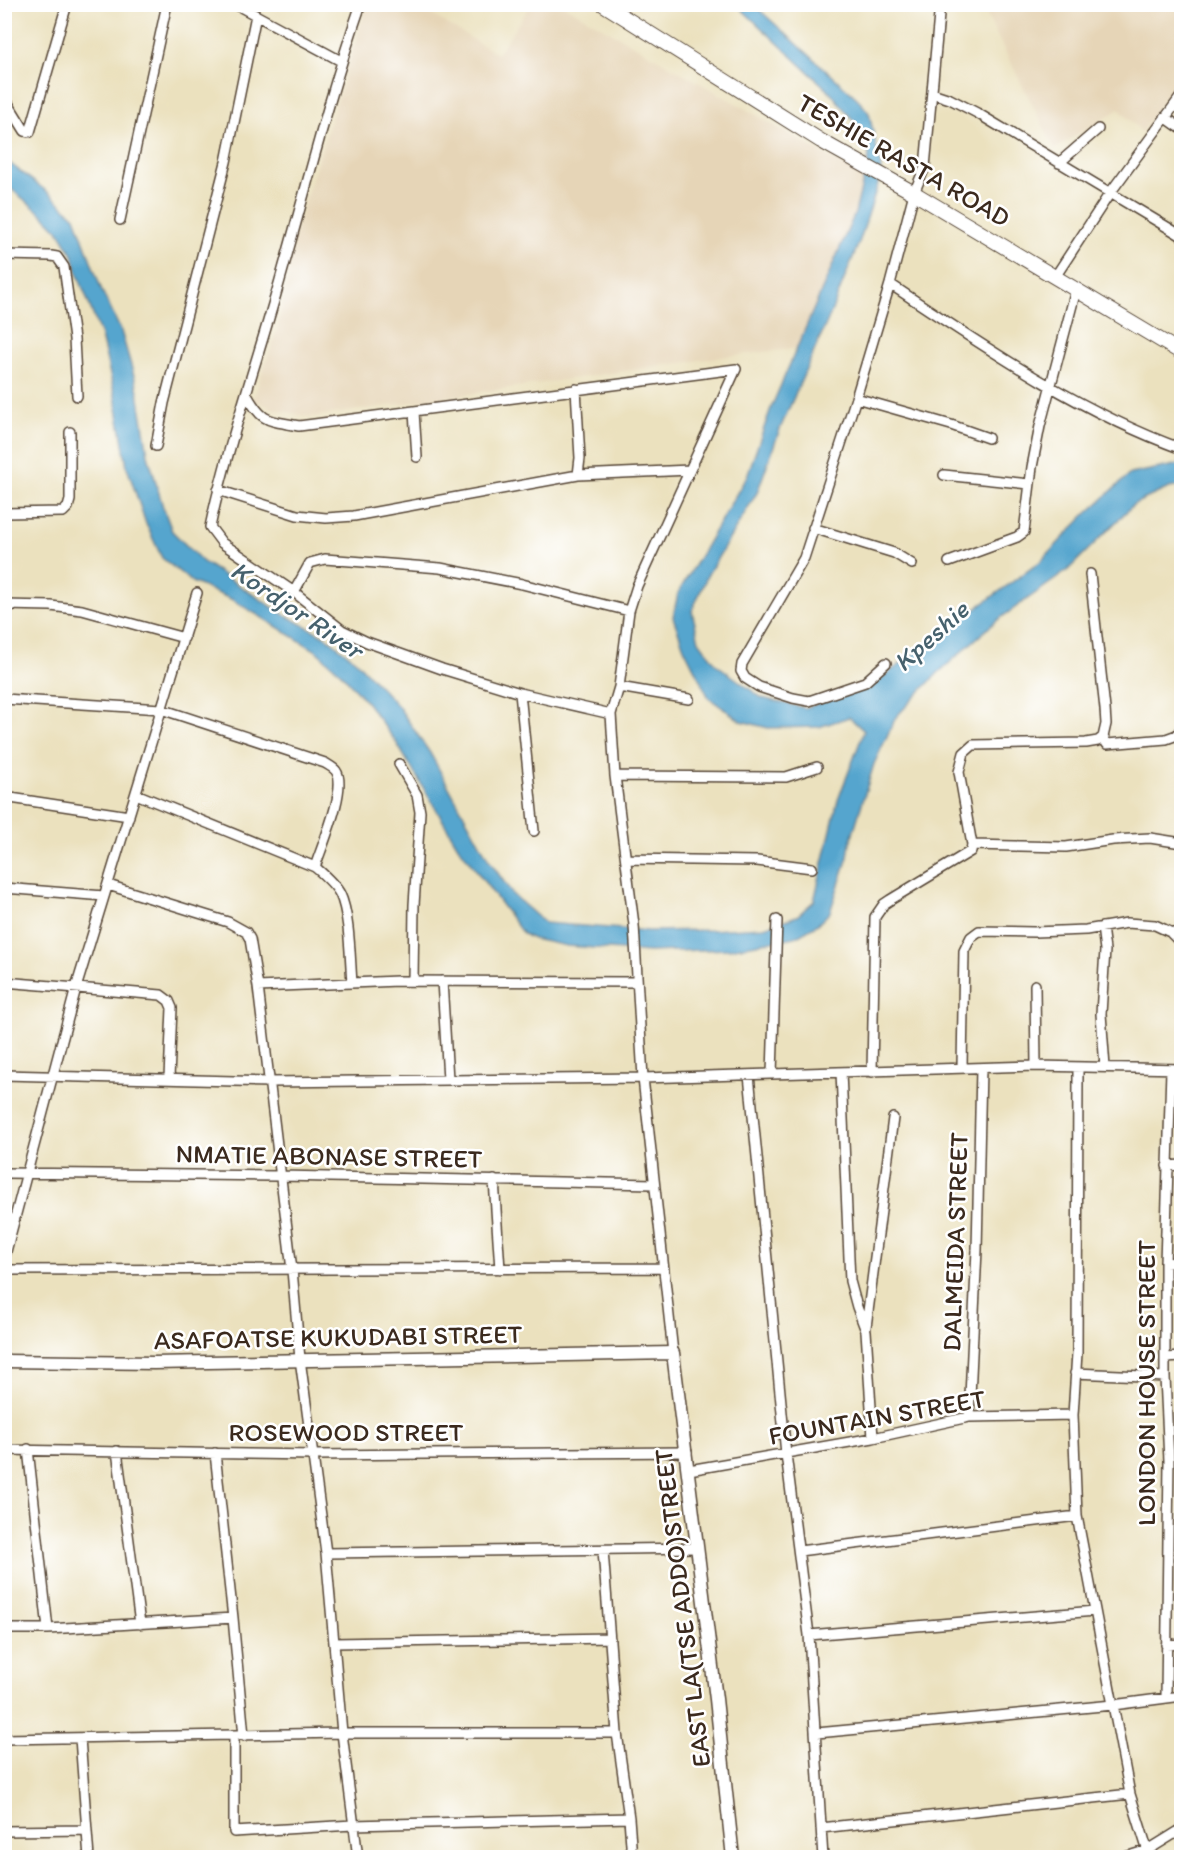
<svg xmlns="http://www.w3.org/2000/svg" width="1186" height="1862" viewBox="0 0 1186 1862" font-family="Itim,sans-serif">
	<rect width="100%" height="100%" fill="#fff"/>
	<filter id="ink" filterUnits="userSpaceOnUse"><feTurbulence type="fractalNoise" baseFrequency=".0167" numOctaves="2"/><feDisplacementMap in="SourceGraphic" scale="12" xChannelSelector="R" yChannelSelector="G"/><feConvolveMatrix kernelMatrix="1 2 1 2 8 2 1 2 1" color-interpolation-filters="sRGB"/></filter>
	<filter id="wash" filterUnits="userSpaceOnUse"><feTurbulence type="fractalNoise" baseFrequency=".008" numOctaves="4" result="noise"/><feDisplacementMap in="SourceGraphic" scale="24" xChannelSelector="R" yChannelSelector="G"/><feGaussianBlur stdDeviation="1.35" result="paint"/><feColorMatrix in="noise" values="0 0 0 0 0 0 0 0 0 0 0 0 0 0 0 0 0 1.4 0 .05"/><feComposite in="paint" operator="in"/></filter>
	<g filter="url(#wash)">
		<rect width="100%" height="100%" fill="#ebe1be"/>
		<path fill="#e6d5b7" d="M950,4L1181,5V75L1142,132L1119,109L1055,149L984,10L949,8Z
			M367,5H416L497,54L531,5H563L865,177L855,213L798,348L728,356L310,417L277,410L253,400L277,330L287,283L295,233Z"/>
		<path fill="#54a5ce" stroke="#486876" stroke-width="1.5" d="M737,5H754L858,99L869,113L881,168L878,184L860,240L830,315L780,429L757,493L708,574L692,611L699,641L716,664L762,698L805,708L870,686L1041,561L1084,516L1130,474L1181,464V486L1169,488L1134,504L1067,571L995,622L938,673L896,717L874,764L850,843L848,857L830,912L818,924L795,937L729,949L650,952L567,946L533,939L523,934L458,846L396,742L367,703L341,673L315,650L233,600L192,582L162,558L146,524L127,467L115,396L101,336L78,275L73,255L58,230L43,215L5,184L4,159L49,193L75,217L102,291L121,331L137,386L148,455L163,507L172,531L203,562L283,614L326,637L356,661L398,706L430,753L489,860L513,895L545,923L649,931L710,930L764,927L797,916L814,901L838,800L864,731L849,717L819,727L768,728L741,721L709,698L684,648L673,617L678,593L747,476L771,408L855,213L869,156L865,135L831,93Z"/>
	</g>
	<g filter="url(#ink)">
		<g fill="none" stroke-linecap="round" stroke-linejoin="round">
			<defs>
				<path id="minor" d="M235,4L341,61
					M361,4C328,99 304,197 276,294C254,371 227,448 210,527L222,543L294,592L342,630L367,642L442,669L520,693L611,714
					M932,93L950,99L977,113L1182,236
					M4,97L25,131L30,132L67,4
					M1165,117L1182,129
					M1059,163L1098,129
					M120,220L167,4
					M4,255L51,256L57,257L64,267L74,339L77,396
					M1055,277L1110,193L1182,95
					M890,284C982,345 1077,411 1182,449
					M247,395C263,424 269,420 299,426L736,369
					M856,398L951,425L988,438
					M414,412L417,457
					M156,446L164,403L226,162L256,15
					M578,475L690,470
					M944,475L1029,484
					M218,490L297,515L326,518L354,516L578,475L580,458L576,389
					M4,513L63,512L68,507L70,500V432
					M813,528L894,553L912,564
					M949,562L1017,537L1024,532L1032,467L1040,426L1076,290
					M294,592L310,563L325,559L440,568L522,584L629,611
					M4,605L51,606L82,610L184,638
					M886,663L865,682L809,701L793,698L759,687L745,678L741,671L742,664L804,558L856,398L890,284L914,193L925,167L940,4
					M619,687L689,699
					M520,693L534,831
					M4,699L161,709L325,763C328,765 334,768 336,771C348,787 321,848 315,867
					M1103,737L1107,744L1166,739L1177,735L1182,728
					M399,764L417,795L420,812L414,905L413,981
					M615,776L786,777L817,767
					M136,794L315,867C323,874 335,884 340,894C350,915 350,959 352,983
					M4,797L129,816
					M972,845L1066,847L1113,840L1150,838L1182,843
					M626,859L757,861L812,868
					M108,885L228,922L246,932L250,939L258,987L292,1270L300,1359L326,1553L342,1733L358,1858
					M4,888L104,896
					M1102,927L1105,950L1101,1014L1105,1067
					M442,981L448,1079
					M4,982L161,995L169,1001L172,1008L169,1078
					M1035,985L1036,1066
					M258,987L398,981L637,982
					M962,1067L964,951L971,937L979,931L1034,932L1086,930L1127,923L1155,925L1170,932L1182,944
					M1078,1067L1077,1353L1073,1415L1077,1516L1130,1794L1150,1858
					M841,1072L850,1281L857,1307L866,1331L873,1438
					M872,1072L875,917L884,904L890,900L971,851L972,845L959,772L964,753L973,745L1086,743L1098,741L1103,737L1106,724L1105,709L1090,574
					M772,1074L777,920
					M4,1075L270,1082L643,1078L1036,1066L1182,1069
					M749,1075L786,1454L809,1635L823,1858
					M1167,1166L1182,1165
					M4,1173L281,1176L654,1184
					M494,1180L500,1269
					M4,1259L76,988L197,593
					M1165,1263L1182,1262
					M4,1270L664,1268
					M866,1327L893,1118
					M673,1353L643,1078L634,925L615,776L611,714L619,687L629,611L637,586L736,369
					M1165,1358L1182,1357
					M1075,1373L1165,1377
					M969,1417L977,1250L981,1068
					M28,1449L48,1629
					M4,1450L314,1455L687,1452
					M117,1451L140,1624
					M215,1453L233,1618
					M689,1470L873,1438L969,1417L1073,1415
					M603,1550L617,1733L629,1818L632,1858
					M799,1551L1077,1516
					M326,1553L697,1548
					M4,1629H48L233,1618L244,1736
					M809,1635L1095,1611
					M334,1643L610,1638
					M1166,1645L1182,1644
					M1166,1697L1169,1461L1165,1377V1263L1171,1070
					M817,1733L1113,1705L1182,1696
					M234,1736V1832L353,1825L629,1818
					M80,1738L89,1858
					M4,1739L342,1733H617
					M821,1828L1130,1794
					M4,1831L87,1830
					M1122,1858L1148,1850L1182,1829"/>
				<path id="tertiary" d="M4,1361L154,1363L673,1353L716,1699L733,1858"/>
				<path id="secondary" d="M603,4L821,141L914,193L1182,353"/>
			</defs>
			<use href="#minor" stroke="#554536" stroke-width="12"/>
			<use href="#tertiary" stroke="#554536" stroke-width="15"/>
			<use href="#secondary" stroke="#554536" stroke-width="16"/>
			<use href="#minor" stroke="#fff" stroke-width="9"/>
			<use href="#tertiary" stroke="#fff" stroke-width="12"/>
			<use href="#secondary" stroke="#fff" stroke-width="14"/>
		</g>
	</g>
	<g text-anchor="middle" stroke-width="5" stroke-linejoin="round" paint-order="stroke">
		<g font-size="26" fill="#3b2a1e" stroke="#fff">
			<text transform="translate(904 160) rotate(30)" y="9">TESHIE RASTA ROAD</text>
			<text transform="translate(329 1156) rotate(1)" y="9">NMATIE ABONASE STREET</text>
			<text transform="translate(955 1242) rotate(-88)" y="9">DALMEIDA STREET</text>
			<text transform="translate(338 1337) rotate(-1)" y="9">ASAFOATSE KUKUDABI STREET</text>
			<text transform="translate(1146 1383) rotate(-90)" y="9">LONDON HOUSE STREET</text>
			<text transform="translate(877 1417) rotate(-10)" y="9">FOUNTAIN STREET</text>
			<text x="346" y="1441">ROSEWOOD STREET</text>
			<text transform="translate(682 1608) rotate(-97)" y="9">EAST LA(TSE ADDO)STREET</text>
		</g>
		<g font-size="27" font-style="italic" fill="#46616d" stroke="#fff">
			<text transform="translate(297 610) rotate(34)" y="9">Kordjor River</text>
			<text transform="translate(931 636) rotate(-42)" y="9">Kpeshie</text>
		</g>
	</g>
	<rect width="1186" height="1862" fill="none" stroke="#fff" stroke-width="24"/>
</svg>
